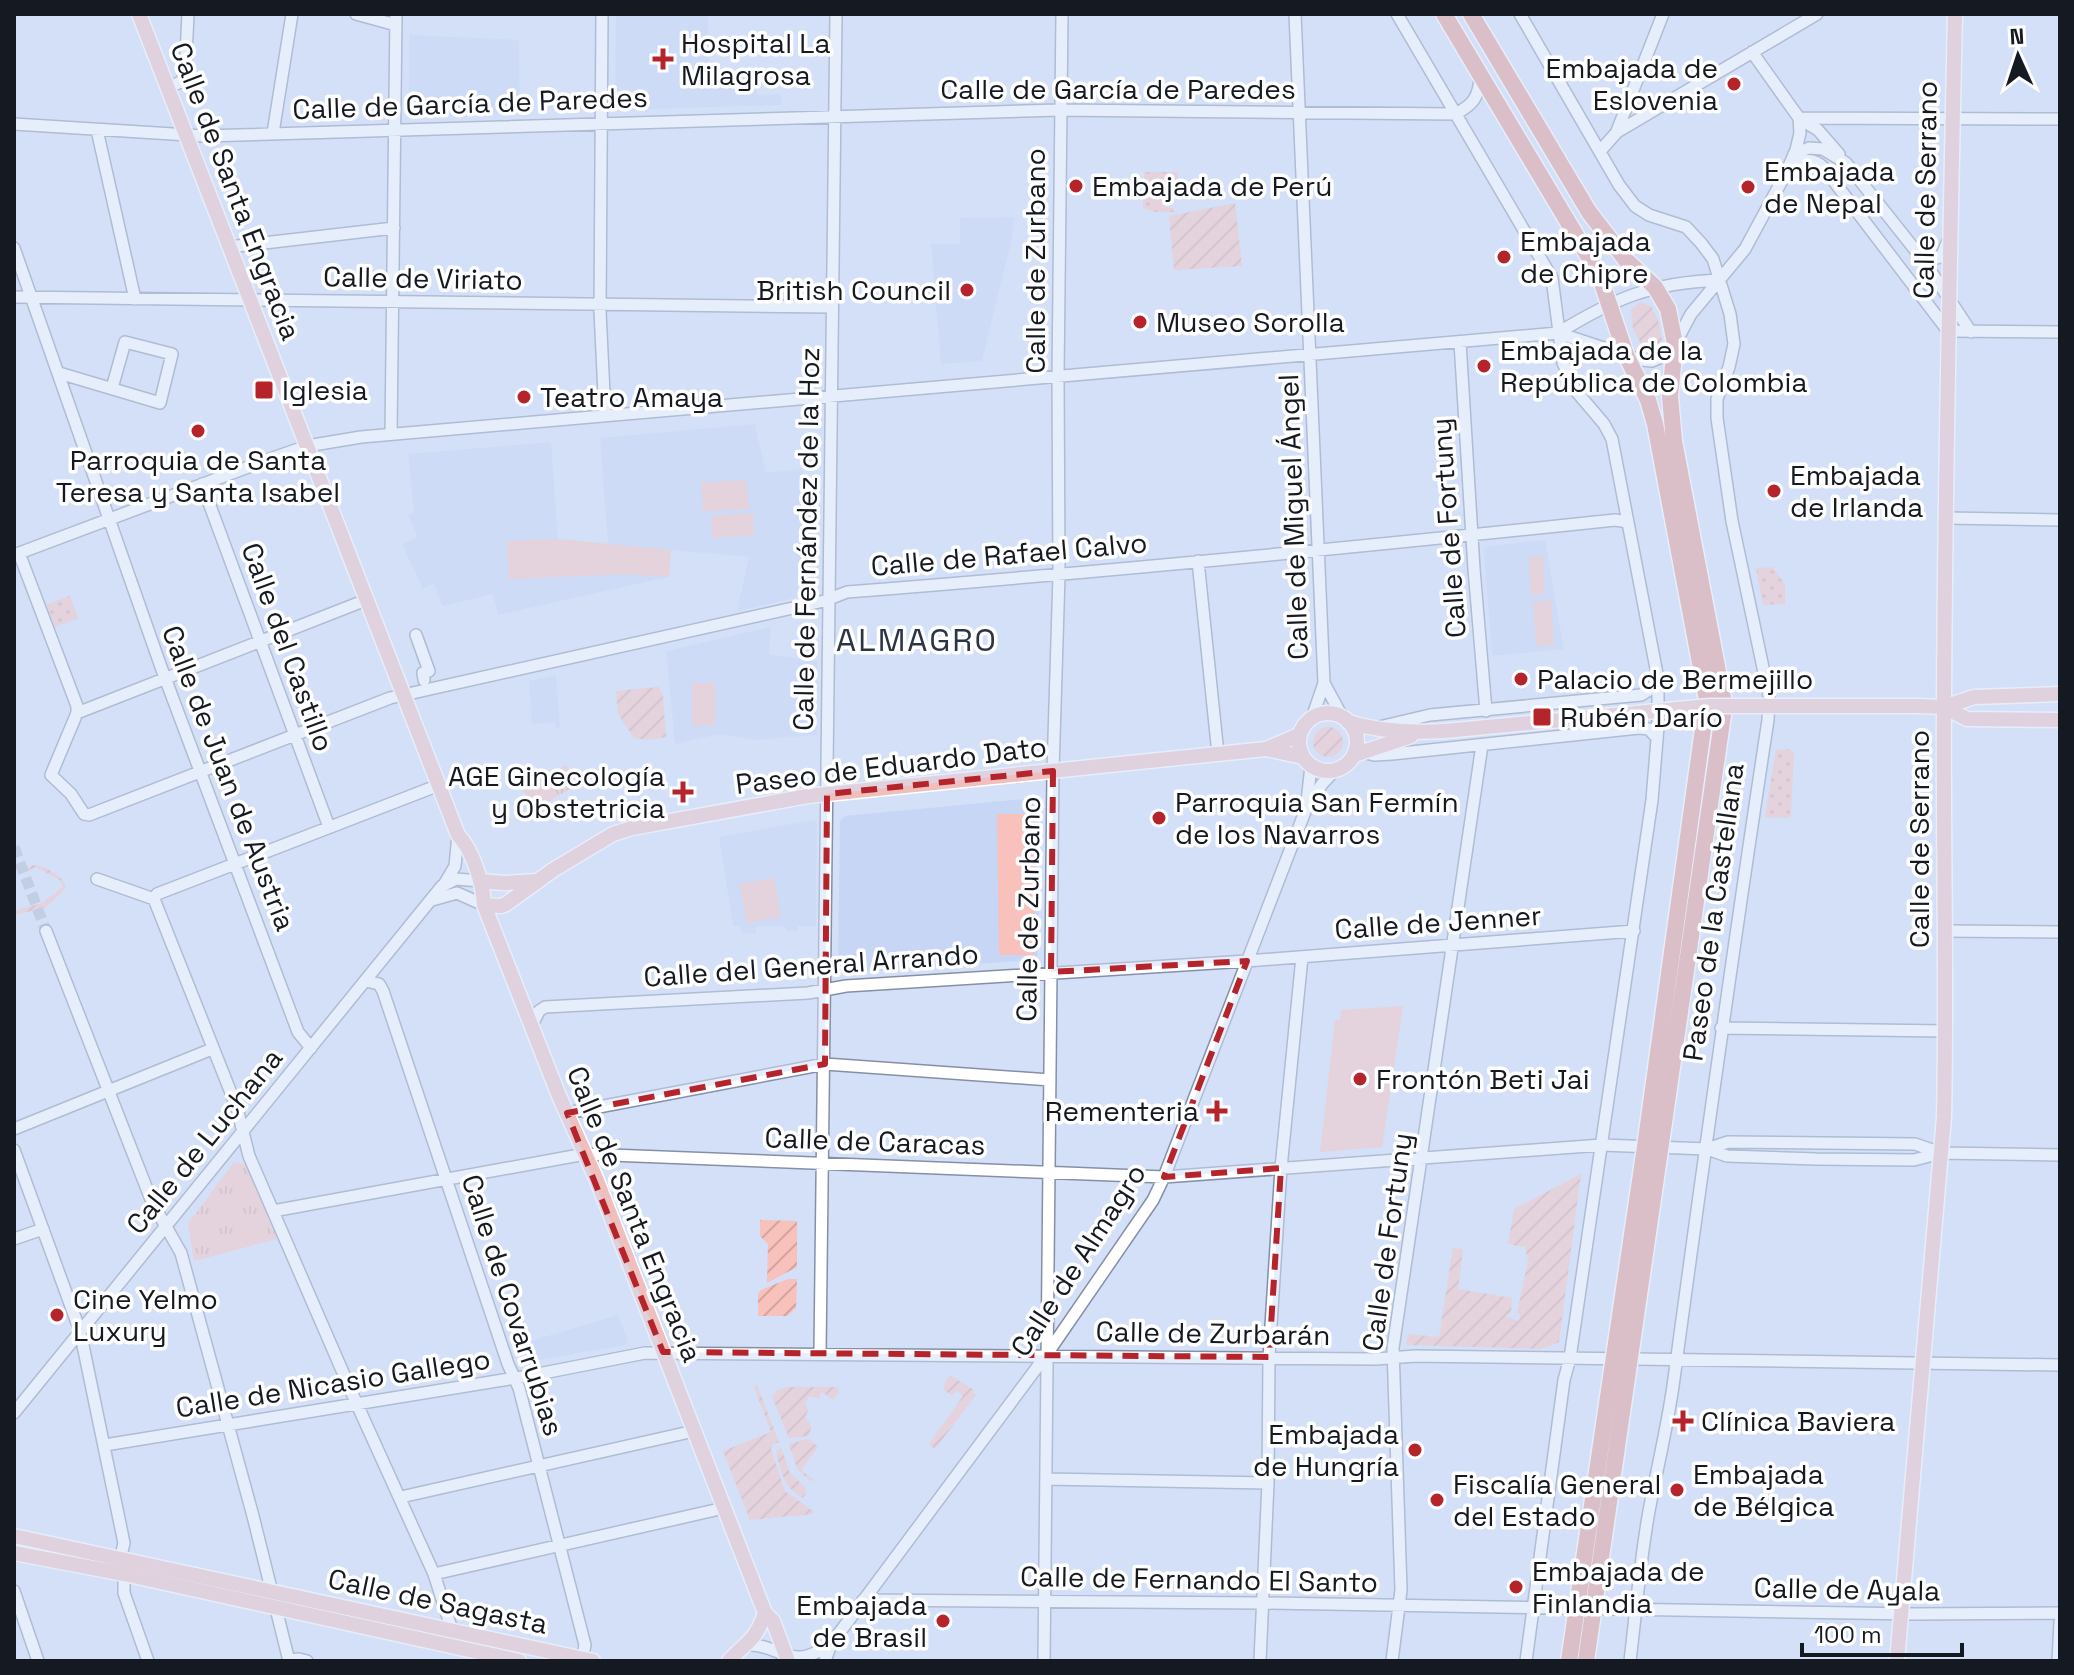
<svg xmlns="http://www.w3.org/2000/svg" width="2074" height="1675" viewBox="0 0 2074 1675" font-family="'Space Grotesk',sans-serif">
	<defs>
		<pattern id="grass-dots" width="8" height="8" patternUnits="userSpaceOnUse" patternTransform="scale(2)"><rect width="8" height="8" fill="#f8c1bb"/><path d="M2 2h.1M6 6h.1" fill="none" stroke="#d4a5a0" stroke-width="1.8" stroke-linecap="round"/></pattern>
		<pattern id="park-tufts" width="24" height="20" patternUnits="userSpaceOnUse" patternTransform="scale(2)"><rect width="24" height="20" fill="#f8c1bb"/><path d="M3 7l-1-3M5 7V3M7 7l1-3M15 17l-1-3M17 17v-4M19 17l1-3" fill="none" stroke="#d4a5a0"/></pattern>
		<pattern id="garden-furrows" width="10" height="10" patternUnits="userSpaceOnUse" patternTransform="scale(2)"><rect width="10" height="10" fill="#f8c1bb"/><path d="M-1 1l2-2M0 10L10 0M9 11l2-2" fill="none" stroke="#d4a5a0"/></pattern>
	</defs>
	<rect width="100%" height="100%" fill="#d3e0f8"/>
	<path fill="#c7d6f5" d="M616,14H708L710,75L756,74L757,95L781,94L782,105L620,110L615,105Z
		M409,35L519,40L520,114L415,117L409,110Z
		M1014,217L1012,238L982,361L941,364L931,244H960V218Z
		M755,424L766,473L802,469L805,494H820L818,590L813,594L737,611L749,557L671,550L669,577L498,615L493,594L442,606L434,584L419,590L422,587L402,544L418,537L408,515L414,513L408,454L551,442L558,540L608,545L600,438Z
		M1545,540L1564,649L1492,656L1484,550L1490,546Z
		M771,627L769,654L817,661V735L756,740L719,734L675,744L666,651Z
		M556,675L560,727L556,729L555,722L532,724L529,681Z
		M1034,798L1039,802L1038,955L1034,960L843,973L838,969L840,821L845,816Z
		M812,820L817,823L816,926H798V931H786L785,926L756,927V933L742,934L741,926H733L719,837Z
		M618,1315L628,1339L625,1345L528,1362L521,1358L517,1345Z"/>
	<path fill="url(#grass-dots)" d="M1144,172H1178V191L1164,192L1165,207L1174,208V212H1155L1143,208Z
		M1773,567L1785,585V604L1763,605L1756,568Z
		M70,596L78,618L55,627L46,605Z
		M1788,749L1794,752L1791,815L1788,818L1765,817L1776,750Z"/>
	<path fill="url(#park-tufts)" d="M566,765L578,784L536,809L523,791Z
		M234,1162L245,1164L277,1239L194,1261L188,1224Z"/>
	<path fill="url(#garden-furrows)" d="M1235,203L1242,266L1174,270L1169,216Z
		M1640,302L1651,306L1659,323L1662,340L1654,349L1643,347L1633,329L1631,310Z
		M659,687L663,696L666,737L647,740L634,738L618,714L616,691Z
		M1313 742a15 15 0 1 1 30 0a15 15 0 1 1-30 0Z
		M31,865C42,864 65,876 66,888L45,908L14,915V911L42,903L63,887L61,881L36,867L27,871Z
		M1581,1174L1559,1342L1541,1349L1406,1345L1408,1334L1439,1337L1453,1248L1463,1249L1458,1289L1512,1298L1511,1313L1505,1316L1519,1321L1520,1314L1517,1313L1528,1260L1525,1247L1508,1244L1514,1209Z
		M760,1220L797,1221V1267L767,1283L768,1244L760,1236Z
		M788,1279H797L796,1308L787,1316H758V1294L761,1290Z
		M951,1376L974,1390L973,1393L976,1395L935,1449L929,1444L963,1396L957,1391L951,1395L943,1389L947,1378Z
		M757,1385L779,1442L773,1444L771,1449L785,1491L813,1511V1514L750,1520L723,1451L771,1432L754,1387Z
		M788,1387H837L839,1392L833,1400L822,1392L819,1398L809,1397L805,1402L808,1411L805,1417C810,1422 813,1429 808,1436L789,1438L772,1397L777,1390Z
		M809,1439L818,1447L801,1470L814,1480L810,1481L797,1469L789,1444Z
		M781,1447L790,1473L805,1487L806,1493L803,1498C784,1488 781,1472 776,1452Z"/>
	<path fill="#f8c1bb" d="M746,480L749,509L703,511L701,483Z
		M753,513L754,535L712,538L711,516Z
		M558,539L671,550L669,577L626,574L509,579L507,541Z
		M1543,556L1545,594L1531,595L1529,557Z
		M1551,600L1554,645L1536,646L1533,601Z
		M692,683H715V725L692,726Z
		M997,814H1035L1034,955H999Z
		M774,878L781,917L747,923L743,904L759,900L743,903L739,884Z
		M1403,1006L1382,1147L1320,1152L1335,1020H1340L1341,1010Z"/>
	<g fill="none" stroke-linecap="round" stroke-linejoin="round">
		<path stroke="#adb8cd" stroke-width="11" stroke-dasharray="11 5.5" stroke-linecap="butt" d="M14,847L46,931"/>
		<defs>
			<path id="minor" d="M356,14L396,25
				M602,14L600,311L605,415
				M1295,14L1324,683L1312,718
				M1397,14L1552,278L1563,363L1576,391L1604,424L1612,439L1658,679V727L1652,800L1570,1358L1564,1380L1526,1661
				M1520,14L1619,185L1635,206L1649,215L1686,227L1701,243L1713,259L1730,314L1734,344L1729,367L1717,399V418L1732,521L1769,696L1768,720C1734,942 1703,1164 1673,1386C1667,1428 1657,1469 1649,1511C1640,1561 1636,1611 1630,1661
				M1752,52L1799,118L1818,130L1839,154
				M168,87L181,82L185,75L188,14
				M1799,118L2060,119
				M14,124L204,136L1059,110L1455,114C1473,105 1479,97 1480,77
				M97,130L135,299
				M1617,131L1663,14
				M273,133L292,14
				M1601,150L1617,132L1817,14
				M1794,154L1809,148L1823,149L1846,163L1924,261L1971,332
				M1787,173C1798,161 1810,155 1823,167L1948,331L2060,332
				M229,247L394,228
				M14,248L161,667L298,1032L311,1048
				M1924,261L1941,257L1948,241
				M14,297L832,307
				M1558,333C1615,298 1651,283 1719,280
				M1460,342L1474,569L1486,711
				M59,373L160,403L172,354L125,342L112,388
				M391,434L396,14
				M202,484L329,827
				M1946,518L2060,520
				M19,553L77,706V713
				M14,555L267,460L307,446L361,437L1558,333L1640,360L1652,361L1666,355L1675,344L1691,314L1745,249L1786,173L1796,150L1800,133L1799,118
				M1198,561L1218,754
				M416,635L429,671L423,673L424,680
				M1324,683L1343,718
				M77,713L51,775L71,794L84,814L89,815L390,698L824,601L847,592C1104,572 1359,547 1615,520L1628,522
				M77,713L366,600
				M1379,727L1430,715L1641,695L1652,688L1657,680
				M1362,752L1374,755L1392,754L1639,728L1649,729L1657,738
				M1307,801L1311,766
				M97,879L154,899
				M445,883L455,866L458,835
				M154,899L237,1108L249,1156L351,1391L434,1574L452,1630
				M154,899L157,894L439,785
				M432,900L457,893L484,905
				M46,931L152,1202L181,1253L253,1516L289,1661
				M1945,931L2060,932
				M366,981L379,984L383,991L508,1364L519,1388L585,1645L582,1659
				M532,1025L539,1011L545,1007L808,993L846,986L1247,961L1634,931
				M1721,1028L1946,1031
				M567,1113L825,1064L1050,1080
				M14,1129L212,1049
				M1707,1149L1728,1142L1915,1144L1941,1153L2060,1155
				M14,1150L80,1331L124,1543L120,1560
				M273,1211L585,1154L1164,1177L1602,1145L1707,1149L1727,1156L1816,1159L1914,1160L1941,1153
				M14,1239L43,1229
				M820,1353L836,14
				M14,1413L442,886L456,879L480,881
				M105,1445L528,1376L645,1353L1376,1359L1415,1356L2060,1365
				M1046,1479L1268,1483
				M401,1497L694,1431
				M124,1574V1593L148,1661
				M434,1574L724,1508
				M14,1591L38,1661
				M863,1600L1263,1603L1913,1614L2060,1613
				M749,1645C767,1644 780,1656 798,1657C810,1658 817,1650 828,1648
				M289,1660L299,1659L307,1661
				M825,1661L831,1644L1047,1354L1153,1200L1164,1177L1306,809L1322,784L1335,770
				M1044,1661L1053,771L1059,575L1058,376L1062,14
				M1260,1661L1268,1483L1269,1357L1281,1168L1302,957
				M1392,1661L1401,1590L1393,1348L1482,745
				M2058,1661L2060,1622"/>
			<path id="major" d="M139,14L458,835C473,851 483,883 484,905L559,1096L596,1178L765,1613L773,1621L788,1661
				M1918,706L1944,707L1974,697L2060,694
				M1944,707L1967,719L2060,720
				M1299 742a29 29 0 1 1 58 0a29 29 0 1 1-58 0Z
				M1348,722C1380,732 1412,733 1445,731
				M1266,749L1303,757
				M1354,755L1411,736
				M480,881L504,883L536,881
				M484,905L501,906L506,904L553,870L613,834L632,828L808,796L1266,749L1299,735
				M14,1536L593,1661
				M14,1553L124,1574L519,1661
				M729,1661C747,1641 755,1642 765,1613
				M1897,1661L1944,1117C1947,979 1943,842 1944,705C1945,474 1950,244 1955,14"/>
			<path id="highway" d="M1444,14L1599,274L1626,355L1648,400L1655,424L1707,700L1645,1147L1569,1661
				M1471,14L1589,212L1626,260L1655,287L1668,309L1675,344L1670,397L1674,441L1723,698V715L1586,1661"/>
		</defs>
		<use href="#minor" stroke="#8590a7" stroke-width="14"/>
		<use href="#major" stroke="#fff" stroke-width="17"/>
		<use href="#highway" stroke="#fff" stroke-width="19"/>
		<use href="#minor" stroke="#fff" stroke-width="11"/>
		<use href="#major" stroke="#eebfbc" stroke-width="14"/>
		<use href="#highway" stroke="#e3958f" stroke-width="16"/>
		<defs>
			<path id="major-bridge" d="M1445,731L1709,706H1918"/>
		</defs>
		<use href="#major-bridge" stroke="#fff" stroke-width="17" stroke-linecap="butt"/>
		<use href="#major-bridge" stroke="#eebfbc" stroke-width="14"/>
	</g>
	<path d="M0 0H2074V1675H0ZM1053,771L1051,972L1247,961L1164,1177L1281,1168L1269,1357L663,1352L567,1113L825,1064L827,794Z" fill="#d3e0f8" fill-opacity=".55" fill-rule="evenodd"/>
	<path fill="none" stroke="#b5242a" stroke-width="6" stroke-dasharray="16 10" stroke-linejoin="round" d="M1053,771L1051,972L1247,961L1164,1177L1281,1168L1269,1357L663,1352L567,1113L825,1064L827,794Z"/>
	<g fill="#b5242a" stroke="#fff" stroke-width="3">
		<path d="M659 47h8v8h8v8h-8v8h-8v-8h-8v-8h8z"/>
		<circle cx="1734" cy="84" r="8"/>
		<circle cx="1076" cy="186" r="8"/>
		<circle cx="1748" cy="187" r="8"/>
		<circle cx="1504" cy="257" r="8"/>
		<circle cx="967" cy="290" r="8"/>
		<circle cx="1140" cy="322" r="8"/>
		<circle cx="1484" cy="366" r="8"/>
		<rect x="254" y="380" width="20" height="20" rx="4"/>
		<circle cx="524" cy="397" r="8"/>
		<circle cx="198" cy="431" r="8"/>
		<circle cx="1774" cy="491" r="8"/>
		<circle cx="1521" cy="679" r="8"/>
		<rect x="1532" y="707" width="20" height="20" rx="4"/>
		<path d="M679 780h8v8h8v8h-8v8h-8v-8h-8v-8h8z"/>
		<circle cx="1159" cy="818" r="8"/>
		<circle cx="1360" cy="1079" r="8"/>
		<path d="M1213 1099h8v8h8v8h-8v8h-8v-8h-8v-8h8z"/>
		<circle cx="57" cy="1315" r="8"/>
		<path d="M1679 1409h8v8h8v8h-8v8h-8v-8h-8v-8h8z"/>
		<circle cx="1415" cy="1450" r="8"/>
		<circle cx="1677" cy="1490" r="8"/>
		<circle cx="1437" cy="1500" r="8"/>
		<circle cx="1516" cy="1587" r="8"/>
		<circle cx="943" cy="1621" r="8"/>
	</g>
	<g text-anchor="middle" stroke-width="7" stroke-linejoin="round" paint-order="stroke">
		<g font-size="28" fill="#151921" stroke="#fff" text-anchor="start">
			<text x="681" y="53">Hospital La<tspan x="681" dy="32">Milagrosa</tspan></text>
			<text x="1718" y="78" text-anchor="end">Embajada de<tspan x="1718" dy="32">Eslovenia</tspan></text>
			<text x="1764" y="181">Embajada<tspan x="1764" dy="32">de Nepal</tspan></text>
			<text x="1092" y="196">Embajada de Perú</text>
			<text x="1520" y="251">Embajada<tspan x="1520" dy="32">de Chipre</tspan></text>
			<text x="951" y="300" text-anchor="end">British Council</text>
			<text x="1156" y="332">Museo Sorolla</text>
			<text x="1500" y="360">Embajada de la<tspan x="1500" dy="32">República de Colombia</tspan></text>
			<text x="282" y="400">Iglesia</text>
			<text x="540" y="407">Teatro Amaya</text>
			<text x="198" y="470" text-anchor="middle">Parroquia de Santa<tspan x="198" dy="32">Teresa y Santa Isabel</tspan></text>
			<text x="1790" y="485">Embajada<tspan x="1790" dy="32">de Irlanda</tspan></text>
			<text x="1537" y="689">Palacio de Bermejillo</text>
			<text x="1560" y="727">Rubén Darío</text>
			<text x="665" y="786" text-anchor="end">AGE Ginecología<tspan x="665" dy="32">y Obstetricia</tspan></text>
			<text x="1175" y="812">Parroquia San Fermín<tspan x="1175" dy="32">de los Navarros</tspan></text>
			<text x="1376" y="1089">Frontón Beti Jai</text>
			<text x="1199" y="1121" text-anchor="end">Rementeria</text>
			<text x="73" y="1309">Cine Yelmo<tspan x="73" dy="32">Luxury</tspan></text>
			<text x="1701" y="1431">Clínica Baviera</text>
			<text x="1399" y="1444" text-anchor="end">Embajada<tspan x="1399" dy="32">de Hungría</tspan></text>
			<text x="1693" y="1484">Embajada<tspan x="1693" dy="32">de Bélgica</tspan></text>
			<text x="1453" y="1494">Fiscalía General<tspan x="1453" dy="32">del Estado</tspan></text>
			<text x="1532" y="1581">Embajada de<tspan x="1532" dy="32">Finlandia</tspan></text>
			<text x="927" y="1615" text-anchor="end">Embajada<tspan x="927" dy="32">de Brasil</tspan></text>
		</g>
		<g font-size="28" fill="#151921" stroke="#fff">
			<text x="1118" y="99">Calle de García de Paredes</text>
			<text transform="translate(470 103) rotate(-2)" y="10">Calle de García de Paredes</text>
			<text transform="translate(1925 190) rotate(-89)" y="10">Calle de Serrano</text>
			<text transform="translate(236 191) rotate(69)" y="10">Calle de Santa Engracia</text>
			<text transform="translate(1035 261) rotate(-90)" y="10">Calle de Zurbano</text>
			<text transform="translate(423 278) rotate(1)" y="10">Calle de Viriato</text>
			<text transform="translate(1293 517) rotate(-92)" y="10">Calle de Miguel Ángel</text>
			<text transform="translate(1448 528) rotate(-94)" y="10">Calle de Fortuny</text>
			<text transform="translate(806 539) rotate(-89)" y="10">Calle de Fernández de la Hoz</text>
			<text transform="translate(1009 554) rotate(-5)" y="10">Calle de Rafael Calvo</text>
			<text transform="translate(288 647) rotate(70)" y="10">Calle del Castillo</text>
			<text transform="translate(891 765) rotate(-7)" y="10">Paseo de Eduardo Dato</text>
			<text transform="translate(229 778) rotate(69)" y="10">Calle de Juan de Austria</text>
			<text transform="translate(1919 839) rotate(-90)" y="10">Calle de Serrano</text>
			<text transform="translate(1028 909) rotate(-89)" y="10">Calle de Zurbano</text>
			<text transform="translate(1713 912) rotate(-82)" y="10">Paseo de la Castellana</text>
			<text transform="translate(1438 922) rotate(-4)" y="10">Calle de Jenner</text>
			<text transform="translate(811 965) rotate(-4)" y="10">Calle del General Arrando</text>
			<text transform="translate(204 1141) rotate(-51)" y="10">Calle de Luchana</text>
			<text transform="translate(875 1141) rotate(2)" y="10">Calle de Caracas</text>
			<text transform="translate(635 1214) rotate(68)" y="10">Calle de Santa Engracia</text>
			<text transform="translate(1387 1242) rotate(-82)" y="10">Calle de Fortuny</text>
			<text transform="translate(1078 1260) rotate(-57)" y="10">Calle de Almagro</text>
			<text transform="translate(513 1305) rotate(72)" y="10">Calle de Covarrubias</text>
			<text transform="translate(1213 1333) rotate(1)" y="10">Calle de Zurbarán</text>
			<text transform="translate(333 1383) rotate(-9)" y="10">Calle de Nicasio Gallego</text>
			<text transform="translate(1199 1579) rotate(1)" y="10">Calle de Fernando El Santo</text>
			<text transform="translate(1847 1589) rotate(1)" y="10">Calle de Ayala</text>
			<text transform="translate(438 1601) rotate(12)" y="10">Calle de Sagasta</text>
		</g>
		<g font-size="32" letter-spacing="2" fill="#2c3548" stroke="#fff">
			<text x="917" y="651">ALMAGRO</text>
		</g>
	</g>
	<rect width="2074" height="1675" fill="none" stroke="#151921" stroke-width="32"/>
	<g transform="translate(2018 56) rotate(357)" stroke="#ffffff" stroke-width="6" paint-order="stroke">
	<path d="M0-6L14 30L0 20L-14 30Z" fill="#151921"/>
	<text y="-12" font-size="22" font-weight="bold" text-anchor="middle" fill="#151921">N</text>
	</g>
	<path d="M1802 1643v12h160v-12" fill="none" stroke="#151921" stroke-width="4"/>
	<text x="1814" y="1643" font-size="24" fill="#151921" stroke="#ffffff" stroke-width="6" paint-order="stroke">100 m</text>
</svg>
